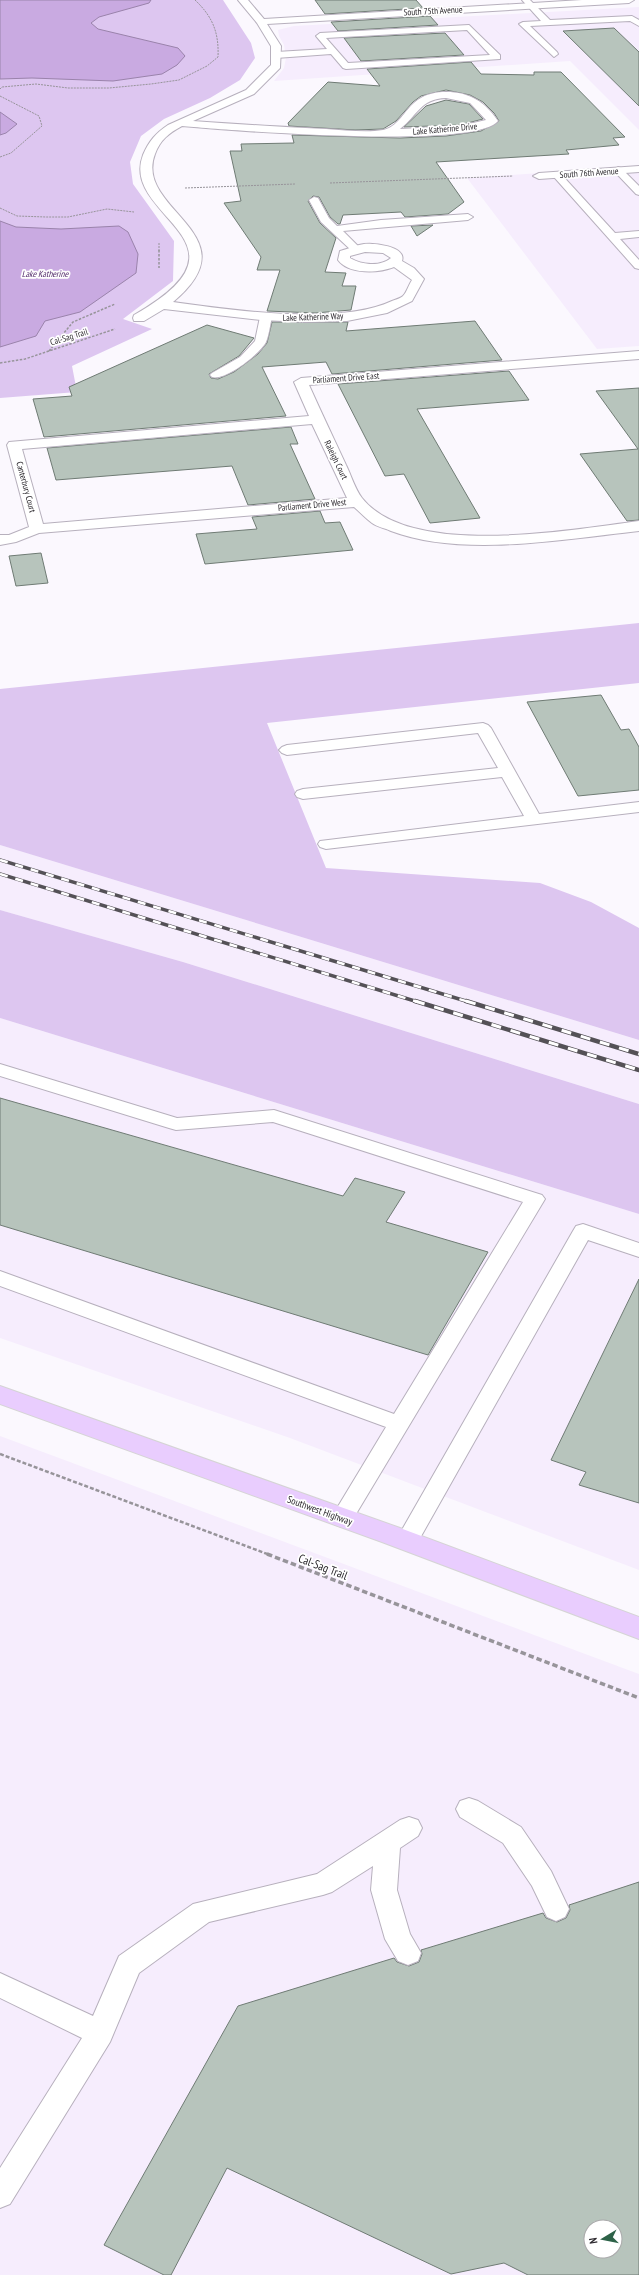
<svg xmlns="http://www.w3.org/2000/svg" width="639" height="2275" viewBox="0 0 639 2275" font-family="'PT Sans Narrow',sans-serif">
	<rect width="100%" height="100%" fill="#fbf8fe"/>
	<path fill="#f6edfd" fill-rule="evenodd" d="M639,7V130L570,61L274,81L284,68L286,58L284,45L279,36L278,30L294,26Z
		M639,166V346L597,349L467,178Z
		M0,845L639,1040V1104L183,962L0,910Z
		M0,1018L639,1214V1570L290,1438L0,1338Z
		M0,1436L639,1674V2275H0ZM591,2227H615V2251H591Z"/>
	<path fill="#ddc6f0" d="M0,0H223L251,43L255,58L240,80L210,98L164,119L141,136L130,162L133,184L174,241L173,281L123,319L152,329L72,366L77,392L0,398Z
		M639,623V683L267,723L326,868L540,883L591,902L639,928V1040L0,845V689Z
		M0,910L183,962L639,1104V1214L0,1018Z"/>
	<path fill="#c9aae1" stroke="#9a83ab" d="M0,0H151L149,3L99,17L91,23L98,29L178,48L185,56L177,65L162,74L113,81L32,78L0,79Z
		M0,112L17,124L6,133L0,135Z
		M0,221L16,227L61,229L119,226L128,232L138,254L136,273L80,312L45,321L36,336L0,347Z"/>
	<path fill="#b7c4bc" stroke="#6f7b74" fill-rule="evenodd" d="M315,0H416L423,8L325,14Z
		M430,16L438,25L338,31L331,22Z
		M614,28L639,52V106L563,31Z
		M445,33L464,55L361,61L344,38Z
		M471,62L481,74L534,75V72H561L625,137L613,138L619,145L566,150L569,154L436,162L464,202L448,214L405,217L401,212L343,215L340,224H338L330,217L319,197L313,196L308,201L320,223L336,238L325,272L346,273L342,286H356L351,310L315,313L267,311L280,270H257L261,257L224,203L241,201L230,151H242L241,144L294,143L292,135L400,138L446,136L481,131L499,121L494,113L483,102L470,95L446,90L421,96L413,102L396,121L383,129L355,130L289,126L288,123L328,82L380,86L367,69Z
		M446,100L469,104L483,119L460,125L404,127L426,106Z
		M433,225L417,236L411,226Z
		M475,321L502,360L332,374L326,362L262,367L286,416L44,437L33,399L72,396L69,387L207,325L254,338L239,356L209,374L211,378L218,379L234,372L258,354L267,343L272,322H348L346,331Z
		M509,371L529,400L417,409L480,518L430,523L404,474L385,476L338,384Z
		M639,388V520L627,521L580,454L638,449L596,391Z
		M291,427L298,444H290L315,499L248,505L232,466L56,480L47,448Z
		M320,511L325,523L340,522L353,550L205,564L196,534L257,529L252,517Z
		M41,553L48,583L16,586L9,556Z
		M601,695L621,730L629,729L639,747V790L578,796L527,702Z
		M0,1098L343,1196L355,1178L405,1192L386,1222L488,1252L428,1355L0,1225Z
		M639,1279V1503L579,1485L586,1472L551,1460Z
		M639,1882V2275H528L504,2263L451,2274L227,2168L171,2275H164L104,2245L238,2006L394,1958L397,1962L409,1966L419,1962L422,1954L421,1950L543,1913L546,1918L557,1922L566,1918L570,1910L569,1905ZM591,2227H615V2251H591Z"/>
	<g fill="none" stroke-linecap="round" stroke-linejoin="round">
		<defs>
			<path id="service" d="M522,0H530L550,20L632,16L639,20V26L630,21L530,26L557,52L558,54L554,57L519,24L523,22L541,21Z
				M469,25L500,55V59L346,69L343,68L331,54L276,58L272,55L276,52L327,49L316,36L320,33ZM467,30L490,55L348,63L326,38Z
				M618,167L621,168L639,186V195L636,194L615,172L613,170Z
				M557,172L560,173L615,233L639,231V237L620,239L639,260V269L635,268L554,177L552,175Z
				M314,197L318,198L329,218L337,226L381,220L468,214L473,217L468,220L343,231L361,249L356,252L352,251L321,222L309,200Z
				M266,314L272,317C270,325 269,335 266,342C260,354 225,381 212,377L210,375L212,373L240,357L255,341L260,317Z
				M483,723L488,725L491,728L539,814L639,802V812L326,849L320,847L318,844L320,841L524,816L502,777L303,799L297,797L295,794L297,791L303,789L498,768L478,733L287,755L282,753L279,750L282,747L287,745Z
				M0,1064L177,1118L274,1110L542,1195L545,1199L350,1524L342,1527L334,1524L331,1518L386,1427L0,1286V1271L394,1414L523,1202L273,1122L176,1130L169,1128L0,1076Z
				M583,1224L639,1243V1257L588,1240L415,1547L407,1550L399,1547L396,1541L399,1535L573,1231L576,1226Z
				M469,1798L478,1801L521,1827L551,1871L569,1909L565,1917L556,1921L547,1917L532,1886L503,1843L460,1817L456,1809L460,1801Z
				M409,1817L418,1820L422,1828L418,1836L400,1848L397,1890L410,1934L421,1953L418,1961L408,1965L398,1961L385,1939L371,1890L373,1866L332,1892L323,1895L209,1922L139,1973L110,2042L10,2204L0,2208V2168L82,2038L0,1998V1973L93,2016L119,1956L193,1904L317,1874L400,1820Z"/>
			<path id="minor" d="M238,0H248L264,19L582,0H634L629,3L267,24L281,46L280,68L254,94L193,121C237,124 281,127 326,129C344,130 366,133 383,130C407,125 405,92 446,92C470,92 485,102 498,121C476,150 226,130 182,126C169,133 160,140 155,154C133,211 255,234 173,302C231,310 339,326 392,301C395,300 401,298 403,296C407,292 409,284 412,280L394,267C379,273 349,275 338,260L340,251C348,249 356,245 364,244C373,243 407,246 402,261L414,268L424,279L412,301L387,313L347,321L305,322L261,320L164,309L144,321H134L133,318L134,315C265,241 119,218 143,155C149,141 156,133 168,125L246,90L271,65V46L257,23ZM446,98L470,103L486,120L460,126L400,129C418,115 420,99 446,98ZM365,252L383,253L391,258C380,267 362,265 350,258V256Z
				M639,166V172L539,179L533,176L539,173Z
				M639,351V359L309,385C321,412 334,439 346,465C351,475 355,489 362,498C410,559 570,530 639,521V531C565,539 462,558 391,531C385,528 377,527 372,523C365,518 360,512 354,507L39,533L16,542L0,545V535H9L29,527L7,445L9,442L309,416L294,382L301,378ZM312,424L347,498L43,524L22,449Z"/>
			<path id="primary" d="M0,1386L400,1528L639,1617V1639L382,1542L0,1404Z"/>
		</defs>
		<use href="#service" stroke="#b7b0bd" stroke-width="2"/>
		<use href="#minor" stroke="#b7b0bd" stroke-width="2"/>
		<use href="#primary" stroke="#d5d4d5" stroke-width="2"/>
		<path stroke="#97949a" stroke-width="1" stroke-dasharray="2 1" stroke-linecap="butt" d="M0,89L2,87L36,84L68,88H109L151,84L179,80L207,66L218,57C219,33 213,17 195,0
			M0,96L39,116L42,126L11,153L0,157
			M330,183L513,176
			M185,188L295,184
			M0,208L17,216L46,217H68L107,209L134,212
			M159,243V251"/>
		<path stroke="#97949a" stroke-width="1.5" stroke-dasharray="2.5 1.5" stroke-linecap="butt" d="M159,250V268
			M49,351L73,322L115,304
			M0,363L25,359L115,329"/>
		<path stroke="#97949a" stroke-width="2.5" stroke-dasharray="4 2" stroke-linecap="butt" d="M0,1454L270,1555"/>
		<path stroke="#97949a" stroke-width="3.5" stroke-dasharray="5.5 3" stroke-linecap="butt" d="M267,1554L639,1698"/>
		<use href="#service" fill="#fff" fill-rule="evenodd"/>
		<use href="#minor" fill="#fff" fill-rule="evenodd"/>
		<use href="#primary" fill="#e9cdfe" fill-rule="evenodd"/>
		<defs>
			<path id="rail-far1" d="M0,860L469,1002
				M0,874L418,1002"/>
			<path id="rail" d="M415,1001L639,1070
				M466,1001L639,1054"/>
		</defs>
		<use href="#rail-far1" stroke="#545156" stroke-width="3.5"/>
		<use href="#rail" stroke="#545156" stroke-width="4.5"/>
		<use href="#rail-far1" stroke="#fff" stroke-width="2.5" stroke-dasharray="8" stroke-linecap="butt"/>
		<use href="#rail" stroke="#fff" stroke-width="3" stroke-dasharray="10" stroke-linecap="butt"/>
	</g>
	<g text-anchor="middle" stroke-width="3.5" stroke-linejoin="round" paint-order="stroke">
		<g font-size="9" fill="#2b282d" stroke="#fff">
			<text transform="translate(433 11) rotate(-3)" y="3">South 75th Avenue</text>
			<text transform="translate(445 129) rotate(-5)" y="3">Lake Katherine Drive</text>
			<text transform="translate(589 173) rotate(-4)" y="3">South 76th Avenue</text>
			<text transform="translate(313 317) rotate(-2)" y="3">Lake Katherine Way</text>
			<text transform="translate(69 337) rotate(-17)" y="3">Cal-Sag Trail</text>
			<text transform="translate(346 378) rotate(-4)" y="3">Parliament Drive East</text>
			<text transform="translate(336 460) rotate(64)" y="3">Raleigh Court</text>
			<text transform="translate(26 487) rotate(75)" y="3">Canterbury Court</text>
			<text transform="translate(312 505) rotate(-5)" y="3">Parliament Drive West</text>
		</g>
		<g font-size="9" font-style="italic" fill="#4e2667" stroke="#fff">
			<text x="45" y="277">Lake Katherine</text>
		</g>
		<g font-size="10" fill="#2b282d" stroke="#fff">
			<text transform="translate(320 1510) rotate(20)" y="4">Southwest Highway</text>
		</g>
		<g font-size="12" fill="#2b282d" stroke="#fff">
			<text transform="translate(323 1567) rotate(21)" y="4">Cal-Sag Trail</text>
		</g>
	</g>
	<g transform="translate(603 2239) rotate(260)"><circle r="19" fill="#ffffff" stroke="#aaa9ab"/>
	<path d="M0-3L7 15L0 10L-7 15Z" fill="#2d6248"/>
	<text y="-6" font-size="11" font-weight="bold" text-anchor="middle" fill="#2b282d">N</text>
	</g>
</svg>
